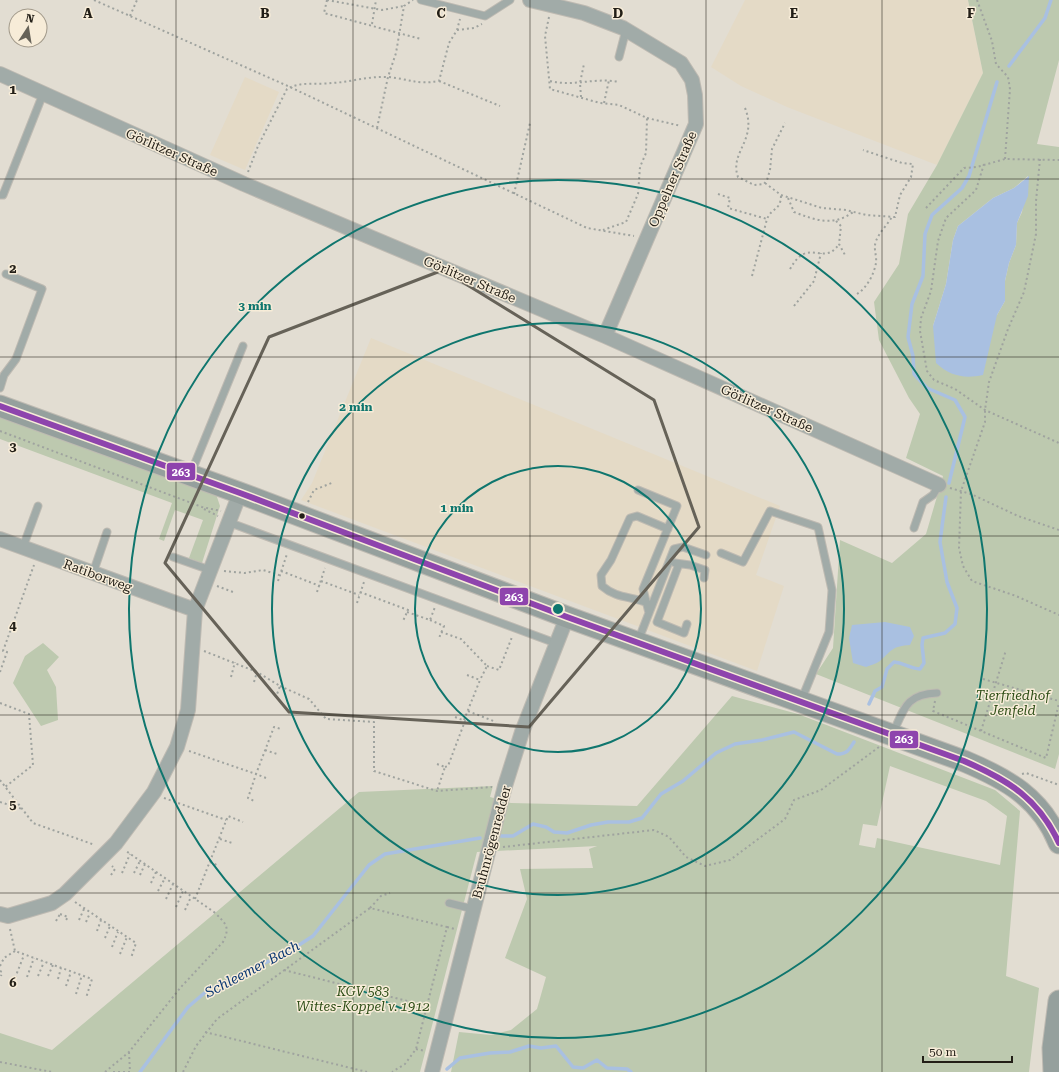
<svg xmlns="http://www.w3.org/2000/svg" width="1059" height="1072" viewBox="0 0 1059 1072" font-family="'Roboto Serif',serif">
	<rect width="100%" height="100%" fill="#e2ddd2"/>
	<path fill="#e4dac6" d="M745,0H968L983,73L937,165L787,107L741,86L711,67Z
		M245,77L279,92L245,170L210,155Z
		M371,338L780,506L756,575L784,586L757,671L301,500L312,483Z"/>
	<path fill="#bdc9af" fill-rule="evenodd" d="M968,0H1059V60L1037,144L1059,147V754L1055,769L816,674L833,648L840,540L892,563L926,534L943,476L906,458L920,414L909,398L879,340L874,302L899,264L908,214L937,165L983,73ZM1028,176L1022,212L1017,223L1016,245L1009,263L1005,281V301L997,315L933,326L946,284L953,240L958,226L993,198L1014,188Z
		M0,415L216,494L220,506L202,563L189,558L203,520L175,510L164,541L159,539L172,503L0,439Z
		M43,643L59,657L47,670L56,687L58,720L41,726L13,683L25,656Z
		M732,696L798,714L995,790L1020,811L1006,976L1039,988L1029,1072H451L459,1032L491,1035L511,1030L537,1009L546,977L505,958L527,899L520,869L593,868L589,849L597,846L477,852L420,1072H0V1033L52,1050L359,792L493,786L490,797L511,803L637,806ZM890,766L986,801L1007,816L1000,865L877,838L875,848L859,845L863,824L877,826Z"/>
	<path fill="#a9c0e1" d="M1029,176L1028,196L1017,223L1016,245L1009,263L1005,281V301L997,315L983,375C964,379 950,376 936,363L933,326L946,284L953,240L958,226L993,198L1014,188Z
		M885,622L910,627L914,636L910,645C893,646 892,650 880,661C876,664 870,665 866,667L853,663L849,638L852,625Z"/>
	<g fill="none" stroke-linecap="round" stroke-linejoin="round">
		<path stroke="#a9c0e1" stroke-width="3.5" d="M1009,66L1045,18L1051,0
			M949,483L965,417L955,400L927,388L914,374L913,356L908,337L912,304L923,276L925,234L932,215L962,188L969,176L997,82
			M869,704L875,691L882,687L887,669L894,662C904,663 909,668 920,669L924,663L922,645L923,638L945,633L955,624L957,608L947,582L940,542L946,497
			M501,836H513L533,824L546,827L554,832L567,833L591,825L608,822H629L642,818L661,794L683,781L716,753L735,744L762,740L794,732L837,754C847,754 849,750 854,742
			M447,1069L460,1058L490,1053L510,1052L529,1046L541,1048L556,1046L573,1067L583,1068L597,1060L607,1068L627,1069L631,1072
			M140,1072L188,1007L208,990L288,952L313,936L369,865L385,854L480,838"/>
		<defs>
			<path id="lane" d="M421,0L485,16L510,0
				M619,57L626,30
				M0,195H3L43,94
				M0,388L4,375L16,359L42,289L6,274
				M191,473L243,346
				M638,490L677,506L643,589L649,613
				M228,522L558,644
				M914,528L923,502L933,495L939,485
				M23,547L38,506
				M721,553L743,562L770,511L818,527L832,590L829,632L801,701
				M173,557L210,570
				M675,563L690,565L705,570L704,578
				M679,564L657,622L684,633L687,624
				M93,573L107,532
				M647,603C631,596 617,599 602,586L601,575L611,560L630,518L637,516L668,529
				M638,641L674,549L683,547L706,555
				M893,733C904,709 906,694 937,693
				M449,903L473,909"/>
			<path id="street" d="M530,0L584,13L623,28L681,63L692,80L695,95L696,124L605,336
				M0,74L244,184L605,336L939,485
				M0,539L195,610
				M0,914L8,916L52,903L65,894L116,843L154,792L177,747L188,710L195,610L240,493
				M432,1072L505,786L522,732L567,617"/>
			<path id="secondary" d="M0,406L240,493L567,617L964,761C1007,779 1041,798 1059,843
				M1054,1072L1053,1048L1059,1001"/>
		</defs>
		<use href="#lane" stroke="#bebab2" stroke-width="9"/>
		<use href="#street" stroke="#bebab2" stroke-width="16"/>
		<use href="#secondary" stroke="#bebab2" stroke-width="23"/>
		<path stroke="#9fa39f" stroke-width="2" stroke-dasharray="2 3" stroke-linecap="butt" d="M94,0L290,87L587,228L634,236
			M327,0L324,13L421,39
			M327,0L382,10L404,6
			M977,0L992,41L996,64L1008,77L1010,89L1005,159
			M130,16L137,0
			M549,17L545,36L550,89L600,103L619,105L647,118L646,153L640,167L638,194L626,222L603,230
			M372,24L376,0
			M457,30L474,28L482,24
			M439,81L500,106
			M550,81C574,87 595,77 619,82
			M581,97L580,83L584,64
			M604,103L609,80
			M745,108C758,140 729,152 738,177L754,185L764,184L767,180L770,170L772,149L785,123
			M647,118L681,126
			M377,128L388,77L396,53L404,6L413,0
			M1040,159L1036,201V234L1024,292L1008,329L989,382L985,410V422L961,491L959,548L963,566L972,581L1016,596L1059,615
			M984,164L976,190L946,218L938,241L931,291L921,318L920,331L927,371L934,380L955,389L985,410L1059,443
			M248,172L258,146L287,89C300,81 318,85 332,83C351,82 368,76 388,77C409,79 417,85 439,81L449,43L457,30L460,19
			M765,183L781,195L822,208L846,210L866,215L895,217L900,195L911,177L913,164L902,163L863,150
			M514,194L530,123
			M718,194L730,198L728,208L767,219
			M788,198L794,212C815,220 833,227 853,212
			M926,208L964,168L977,167L1005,159L1059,160
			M836,221L841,226L839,244L845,255
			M790,269C809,235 823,268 839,244
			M752,276L767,219C772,207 781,211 781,195
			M857,294C867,288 874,274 876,263C877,255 873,249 876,241C879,233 887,225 892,217
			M794,306L814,281L821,253
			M0,431L202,507L221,511
			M950,488L971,494L1018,516L1059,530
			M308,502L314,490L334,482
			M204,509L218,516
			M224,571L245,573L263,570L279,575
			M281,571L320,586
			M278,581L287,554
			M321,581L359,595
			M217,586L233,592
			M317,592L325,568
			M360,592L408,610L403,621
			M357,603L364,582
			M407,612L430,620L435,607
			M430,620L444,626L439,638
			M441,632L461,639L487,666L480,680
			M204,651L257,672L280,686L276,697
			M487,666L499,670L512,637
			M0,672L7,652L3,651L34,565
			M231,677L235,662
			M983,679L1059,701
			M254,682L257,672
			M280,686L309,699L326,719L374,722V771L437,791L492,787
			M935,701L933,711L1046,758L1059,703
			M0,703L29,714L33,765L5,787
			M468,711L496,722
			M464,720L480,680L467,675
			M981,731L1006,650
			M265,750L277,754
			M189,751L256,774L248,798L254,801
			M437,764L445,767L437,791
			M445,767L448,766L465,721L455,717
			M1022,774L1026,773L1059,785
			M266,778L256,774L274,727L281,729
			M0,780L33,823L95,845
			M164,798L226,820
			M0,802L22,809
			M220,839L232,843
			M503,847L654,830L669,837L686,857L705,866L730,860L785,819L794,800L821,790L879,747
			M210,862L219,866
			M122,873L130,854
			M134,873L140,861
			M111,875L115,869L112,866
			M140,875L145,864
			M151,883L156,872
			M158,891L165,878
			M166,899L173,884
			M195,899L228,816L243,822
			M75,902L136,943L131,958
			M176,907L183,891
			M370,908L381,896L390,893
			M185,910L191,897
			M60,914L68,917L66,920
			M79,920L84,909
			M56,921L60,914
			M86,922L90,913
			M447,927L455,929
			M10,929L15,951L92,979L86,998
			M97,931L101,920
			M105,938L110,926
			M112,947L118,932
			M120,954L127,937
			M0,966L4,958L15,951
			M284,970L427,1006
			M0,971L2,972L1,976
			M38,976L44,962
			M48,976L53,965
			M27,977L34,958
			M15,978L24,955
			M58,979L61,968
			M66,986L71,972
			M76,994L82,975
			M205,1032L367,1072
			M416,1049L425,1051
			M129,1052L130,1072
			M0,1062L52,1072
			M105,1072L129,1052L181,987L223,942C231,926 225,923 214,912L126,851
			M113,1072H130
			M183,1072L196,1046L217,1019L370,908L447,927L416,1049L405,1064L392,1072"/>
		<use href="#lane" stroke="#a1aba8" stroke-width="7"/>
		<use href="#street" stroke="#a1aba8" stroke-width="14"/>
		<use href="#secondary" stroke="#95a09d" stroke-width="21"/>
		<defs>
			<path id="bus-1" d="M0,406L240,493L567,617L964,761C1008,780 1038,798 1059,843"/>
		</defs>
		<use href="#bus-1" stroke="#f7ecd8" stroke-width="9"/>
		<use href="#bus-1" stroke="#8e44ad" stroke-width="6"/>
	</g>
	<path fill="none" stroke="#666258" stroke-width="3" stroke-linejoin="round" d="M443,270L654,400L699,527L529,727L289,712L165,563L269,337Z"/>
	<path fill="none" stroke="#231f17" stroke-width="1" stroke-opacity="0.55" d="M176,0V1072M353,0V1072M530,0V1072M706,0V1072M882,0V1072M0,179H1059M0,357H1059M0,536H1059M0,715H1059M0,893H1059"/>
	<g fill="none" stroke="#0f766e" stroke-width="2">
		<circle cx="558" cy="609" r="143"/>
		<circle cx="558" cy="609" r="286"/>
		<circle cx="558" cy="609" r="429"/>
	</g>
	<circle fill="#231f17" stroke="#f7ecd8" stroke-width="1.5" cx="302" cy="516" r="3.5"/>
	<g text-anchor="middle" stroke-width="3" stroke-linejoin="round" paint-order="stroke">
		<g font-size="13" fill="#231f17" stroke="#f7ecd8">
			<text transform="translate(172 152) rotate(24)" y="5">Görlitzer Straße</text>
			<text transform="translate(672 179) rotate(-67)" y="5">Oppelner Straße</text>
			<text transform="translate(470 279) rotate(23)" y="5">Görlitzer Straße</text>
			<text transform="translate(767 408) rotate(24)" y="5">Görlitzer Straße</text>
			<text transform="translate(98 575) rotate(20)" y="5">Ratiborweg</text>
			<text transform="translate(491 842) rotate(-75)" y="5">Bruhnrögenredder</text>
		</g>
		<g font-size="13" font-style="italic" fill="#2d4d16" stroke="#f7ecd8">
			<text x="1013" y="700">Tierfriedhof<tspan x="1013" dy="15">Jenfeld</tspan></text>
			<text x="363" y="996">KGV 583<tspan x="363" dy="15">Wittes-Koppel v. 1912</tspan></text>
		</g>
		<g font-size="14" font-style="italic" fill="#0a3773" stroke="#f7ecd8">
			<text transform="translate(252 969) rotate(-28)" y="5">Schleemer Bach</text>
		</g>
	</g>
	<g font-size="13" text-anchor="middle" font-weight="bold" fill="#231f17" stroke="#f7ecd8" stroke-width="3" stroke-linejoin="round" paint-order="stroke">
		<text x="88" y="18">A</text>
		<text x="265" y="18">B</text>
		<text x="441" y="18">C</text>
		<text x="618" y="18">D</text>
		<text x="794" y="18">E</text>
		<text x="971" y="18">F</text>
		<text x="13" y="94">1</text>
		<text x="13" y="273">2</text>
		<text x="13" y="451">3</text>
		<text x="13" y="630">4</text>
		<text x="13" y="809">5</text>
		<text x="13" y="987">6</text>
	</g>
	<circle cx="558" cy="609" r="6" fill="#0f766e" stroke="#f7ecd8" stroke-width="2"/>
	<g font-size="12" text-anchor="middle" font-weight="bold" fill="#0f766e" stroke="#f7ecd8" stroke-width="3" stroke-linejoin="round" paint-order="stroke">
		<text x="255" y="310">3 min</text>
		<text x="356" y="411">2 min</text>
		<text x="457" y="512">1 min</text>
	</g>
	<g stroke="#f7ecd8" stroke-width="1.5">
		<rect x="166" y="462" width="30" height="19" rx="4" fill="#8e44ad"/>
		<rect x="499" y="587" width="30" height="19" rx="4" fill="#8e44ad"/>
		<rect x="889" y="730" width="30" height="19" rx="4" fill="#8e44ad"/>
	</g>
	<g font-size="11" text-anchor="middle" font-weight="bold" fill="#fff">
		<text x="181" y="476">263</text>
		<text x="514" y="601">263</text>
		<text x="904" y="743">263</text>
	</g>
	<g transform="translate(28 28) rotate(12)"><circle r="19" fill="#f7ecd8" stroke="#a29a8b"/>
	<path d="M0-3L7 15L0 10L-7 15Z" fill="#666258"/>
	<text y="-6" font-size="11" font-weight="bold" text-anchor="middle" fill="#231f17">N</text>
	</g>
	<path d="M923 1056v6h89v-6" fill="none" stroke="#231f17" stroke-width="2"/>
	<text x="929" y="1056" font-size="12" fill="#231f17" stroke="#f7ecd8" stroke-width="3" paint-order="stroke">50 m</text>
</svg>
